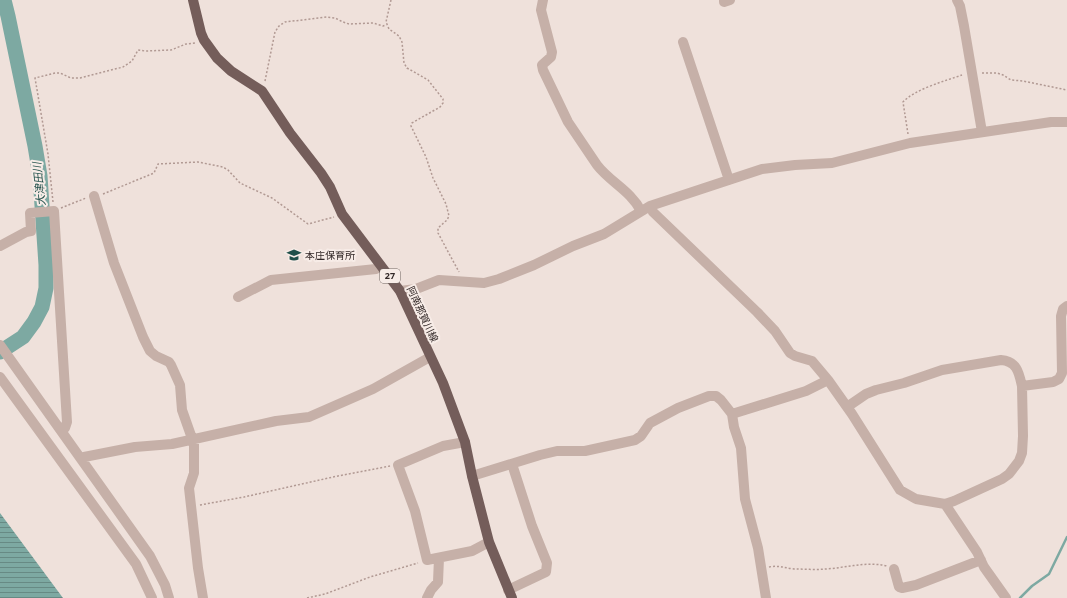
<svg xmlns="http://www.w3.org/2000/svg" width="1067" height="598" viewBox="0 0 1067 598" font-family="'Open Sans','Noto Sans JP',sans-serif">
	<defs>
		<pattern id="water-rules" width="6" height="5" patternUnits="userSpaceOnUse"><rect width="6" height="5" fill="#7da9a2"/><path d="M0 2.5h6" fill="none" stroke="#678a84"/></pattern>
	</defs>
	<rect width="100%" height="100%" fill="#efe1db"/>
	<path fill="url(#water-rules)" d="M0,513L63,598H0Z"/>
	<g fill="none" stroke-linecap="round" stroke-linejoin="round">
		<path stroke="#7da9a2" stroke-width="2.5" d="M1020,598L1032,586L1049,574L1067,537"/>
		<path stroke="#7da9a2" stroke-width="15" d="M0,352L23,337L34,322L42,307L46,288V265L40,176L35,146L8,16L4,0"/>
		<path stroke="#b19993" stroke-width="1.5" stroke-dasharray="2 2" stroke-linecap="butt" d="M391,0L386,22L389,29L399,36L402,42L404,63L407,68L428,80L443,99V103L440,107L412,123L411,126L426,157L433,178L446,204L449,216L447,220L438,228V233L459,272
			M982,73H997L1003,75L1011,80L1023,81L1067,90
			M265,81L275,32L279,26L285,22L327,17L335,18L343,22L349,24L373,23L383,26L386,25
			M908,134L903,102C915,89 945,81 962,75
			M103,194L154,173L158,164L198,162L223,167L228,170L240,183L272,198L308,224L334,217
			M53,202L48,154L35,78L55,73H60L71,78H80L123,67L132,61L138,50L145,51L171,50L186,44L195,43
			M61,208L86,198
			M200,505L244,497L333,477L390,466
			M769,567C778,565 785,568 794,569C804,569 815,570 825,569C846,568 865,561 887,566
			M307,598L325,594L370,577L418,563"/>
		<path stroke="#c6b0a8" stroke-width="10" d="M543,0L541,10L552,52L551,57L542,65L543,70L568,122L597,165C610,182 631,191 641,211
			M724,0V2L730,0
			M957,0L960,6L964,26L982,132
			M683,42L729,180
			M94,196L114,263L143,337L150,351L156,356L169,362L171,365L180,385L182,410L194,444V473L189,488L198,568L203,598
			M650,206L653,212L757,312L775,331L790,353L795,356L812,361L828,380L852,414L900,490L916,499L945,504L954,501L1002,479L1009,474L1019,461L1022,453L1023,436L1022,386L1053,382L1059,379L1062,373L1061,316L1063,309L1067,306
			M0,246L26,232L31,231L30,213L54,211L67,422L65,428L61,431
			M400,291L416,289L439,280L484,283L499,279L534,265L573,246L604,234L650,206L762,169L795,165L832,163L910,143L1051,122H1067
			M238,297L271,280L376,269L380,265
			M0,345L150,556L165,585L169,598
			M0,377L136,564L152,598
			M847,407L866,394L876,390L904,383L942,370L1001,360C1017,361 1019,373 1022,386
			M732,414L806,391L828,380
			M465,442L443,446L398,465L415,511L427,560L472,551L489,542
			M81,459L84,457L135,447L172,444L276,421L309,417L373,389L430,357
			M472,476L540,455L557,451H585L635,440L641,436L650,423L678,408L709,396H716L721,400L732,414L734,427L741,448L745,499L758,548L766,598
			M945,504L977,552L984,567L1006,598
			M894,569L899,587L902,588L916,585L981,560
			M508,590L546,572L547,563L532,526L512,464
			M427,598L431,590L438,582L439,558"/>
		<path stroke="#745d5a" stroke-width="10" d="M193,0L201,33L204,40L217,58L231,71L262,91L290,133L321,173L330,187L342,214L400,291L443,383L465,442L472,476L489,542L512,598"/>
	</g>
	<defs>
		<symbol id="school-bare" viewBox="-9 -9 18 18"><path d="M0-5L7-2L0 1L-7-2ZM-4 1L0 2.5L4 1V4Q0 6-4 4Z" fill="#21504a" stroke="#f7ece7" stroke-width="2.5" paint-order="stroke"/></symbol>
	</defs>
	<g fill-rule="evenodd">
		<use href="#school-bare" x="284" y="245" width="20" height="20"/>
	</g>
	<g text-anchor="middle" stroke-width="4" stroke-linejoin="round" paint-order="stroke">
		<rect fill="#f7ece7" stroke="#6e6461" stroke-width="1" x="380" y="269" width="20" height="14" rx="3"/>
		<g font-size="9" font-weight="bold" fill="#332928">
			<text x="390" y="279">27</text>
		</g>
		<g font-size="10" fill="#332928" stroke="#f7ece7" text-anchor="start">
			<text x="305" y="259">本庄保育所</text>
		</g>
		<g font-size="10" fill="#332928" stroke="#f7ece7">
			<text transform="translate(423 314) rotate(65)" y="4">阿南那賀川線</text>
		</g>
		<g font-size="11" font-style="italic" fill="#21504a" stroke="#f7ece7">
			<text transform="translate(39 184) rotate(-96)" y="4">大津田川</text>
		</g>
	</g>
</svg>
